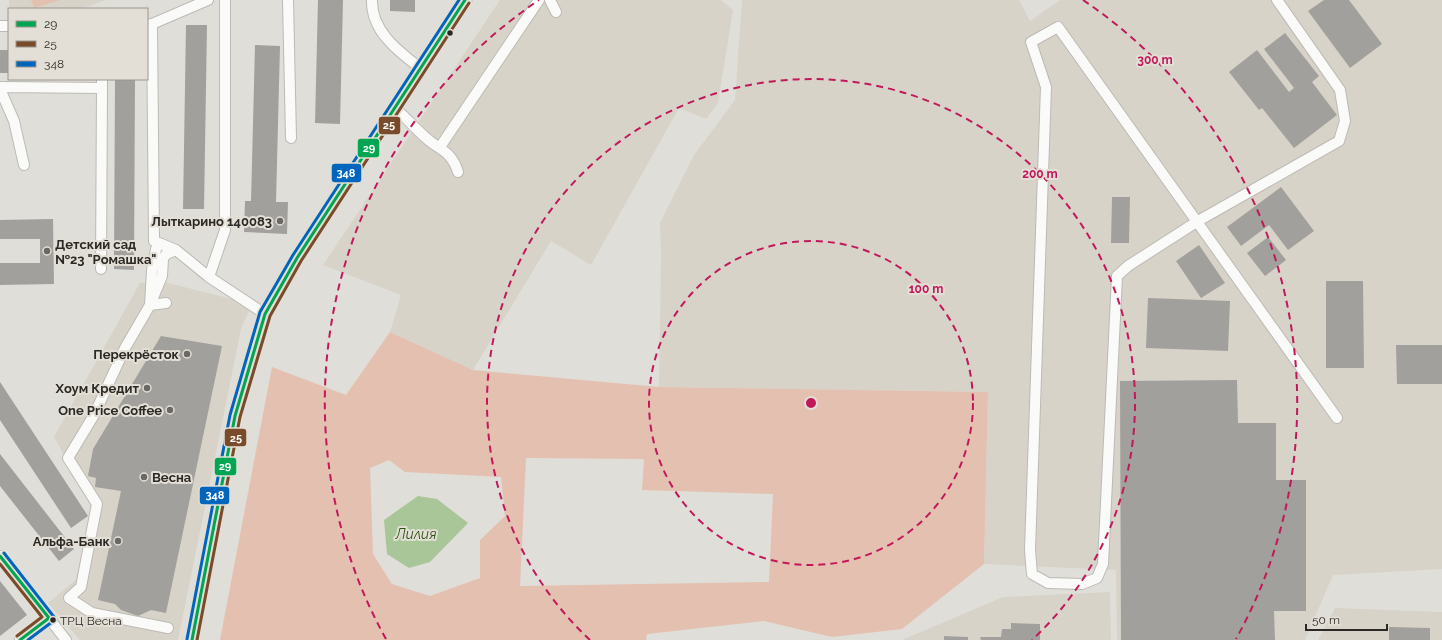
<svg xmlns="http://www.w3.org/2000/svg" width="1442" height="640" viewBox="0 0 1442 640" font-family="Raleway,sans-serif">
	<rect width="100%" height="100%" fill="#e0ded9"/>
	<path fill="#d8d3c8" d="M9,0H106L81,9H9V17Z
		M500,0H721L733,10L718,103L706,119L679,108L591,265L551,241L473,370L390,332L401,295L323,265Z
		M742,0H1019L1030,21L1060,0H1442V569L1333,575L1305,640H1117L1116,570L984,564L988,392L659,387L661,254L660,223L694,155L735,100Z
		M160,281L252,304L241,329L178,640H80L48,603L76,580L92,506L54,437L140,283Z
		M1110,592L1111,640H902L1003,597Z
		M1335,608L1442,612V640H1318Z"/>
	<path fill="#e4c0b0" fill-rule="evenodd" d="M31,0H60L34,8Z
		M390,332L473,370L659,387L988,392L984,564L902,629L832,637L764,621L647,634L646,640H220L272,367L346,395ZM526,458L644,459L642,490L773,494L769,582L520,586ZM389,460L405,472L501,477L505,516L480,540V578L430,596L392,584L373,554L370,468Z"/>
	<path fill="#a9c698" d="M418,496L437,499L468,523L430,562L409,568L387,554L384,520Z"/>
	<path fill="#a2a09c" d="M318,0H343L340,124L315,123Z
		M390,0H415V12L390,11Z
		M1324,0H1349L1382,44L1350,68L1308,11Z
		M186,25H207L204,209H183Z
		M1285,33L1319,76L1312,82L1337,115L1294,148L1262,108L1259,110L1229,72L1257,50L1289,92L1294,88L1264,49Z
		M255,45L280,46L276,202H288L287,234L244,232L245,201H251Z
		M0,50H9V73H0Z
		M115,79H135L134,270L114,269Z
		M1281,187L1314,231L1288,250L1269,225L1241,246L1227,227Z
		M1112,197H1130L1129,243H1111Z
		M53,219L54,284L0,285V263H40V239H0V220Z
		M1268,237L1286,260L1265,276L1247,253Z
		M1199,245L1225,283L1201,298L1176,261Z
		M1326,281H1363L1364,368H1326Z
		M1148,298L1230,301L1228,351L1146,348Z
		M161,336L222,346L166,613L151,610L138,616L121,610L115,604L98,600L121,491L95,487L96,478L88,476L93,449Z
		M1396,345H1442V384H1397Z
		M1237,380L1238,423H1276V480H1306V611H1274L1275,640H1121L1120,381Z
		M0,382L88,516L71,528L0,420Z
		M0,454L74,549L59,561L0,486Z
		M0,581L27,615L0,636Z
		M1011,623L1040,624V640H981L980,637H1001L1002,629H1011Z
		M1389,627L1430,628V640H1389Z
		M944,636L968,637V640H944Z"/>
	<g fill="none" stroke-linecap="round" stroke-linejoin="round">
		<defs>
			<path id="minor" d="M288,0L291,138
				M372,0C371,31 398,51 420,68
				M550,0L556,12
				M1277,0L1340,90L1345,121L1339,141L1198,221L1128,266L1117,276L1103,564L1097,578L1082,584L1048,583L1032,574L1030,550L1046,87L1031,42L1058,27L1337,418
				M152,24L154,241L176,250L209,277L265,314
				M147,25L152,24L208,0
				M0,26H9
				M0,87L102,88V79
				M0,89L14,121L24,165
				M395,108C405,117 414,127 425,137C440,151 451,150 458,172
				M440,147L539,0
				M160,244L156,249L152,270L150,305L125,348L94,415L68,458L97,504L81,587L69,598L92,613L168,628
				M101,269L102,88
				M209,277L225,230V0
				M166,303L150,305L162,276L163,259L166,254L176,250
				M0,556L66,640
				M20,640L49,618"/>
			<path id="major" d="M192,640L235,416L265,314L297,258L465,0"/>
		</defs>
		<use href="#minor" stroke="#bcbab6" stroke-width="12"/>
		<use href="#major" stroke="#bcbab6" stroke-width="15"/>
		<use href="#minor" stroke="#fafaf9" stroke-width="10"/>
		<use href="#major" stroke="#fafaf9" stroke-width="13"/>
		<defs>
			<path id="bus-1" d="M0,556L49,618
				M20,640L49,618
				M192,640L235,416L265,314L297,258L465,0"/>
			<path id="bus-2" d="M0,564L42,617L17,636
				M197,640L240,417L270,316L301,261L469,3"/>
			<path id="bus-3" d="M4,553L54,617L52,622L28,640
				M187,639L230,415L260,312L293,255L459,0"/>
		</defs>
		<use href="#bus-1" stroke="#e3dfd6" stroke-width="6"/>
		<use href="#bus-2" stroke="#e3dfd6" stroke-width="6"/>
		<use href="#bus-3" stroke="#e3dfd6" stroke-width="6"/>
		<use href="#bus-1" stroke="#00a651" stroke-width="3"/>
		<use href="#bus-2" stroke="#7a4b2a" stroke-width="3"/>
		<use href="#bus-3" stroke="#0065bd" stroke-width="3"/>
	</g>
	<g fill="none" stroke="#c2185b" stroke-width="2" stroke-dasharray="7 5">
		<circle cx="811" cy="403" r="162"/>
		<path d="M590 640A324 324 0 1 1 1032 640"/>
		<path d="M386 639A486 486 0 0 1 539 0M1083 0A486 486 0 0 1 1236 639"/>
	</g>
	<g fill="#2b2926" stroke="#e3dfd6" stroke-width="1.5">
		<circle cx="450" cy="33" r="3.5"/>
		<circle cx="53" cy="620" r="3.5"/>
	</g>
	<g fill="#6a6865" stroke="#e3dfd6" stroke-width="1.5">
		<circle cx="280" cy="221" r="4"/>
		<circle cx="47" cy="251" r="4"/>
		<circle cx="187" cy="354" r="4"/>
		<circle cx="147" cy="388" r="4"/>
		<circle cx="170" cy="410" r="4"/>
		<circle cx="144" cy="477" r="4"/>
		<circle cx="118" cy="541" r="4"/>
	</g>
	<g text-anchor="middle" stroke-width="4" stroke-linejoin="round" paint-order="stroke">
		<g font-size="12" fill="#2b2926" stroke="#e3dfd6" text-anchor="start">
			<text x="60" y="625">ТРЦ Весна</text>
		</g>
		<g font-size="13" font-weight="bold" fill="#2b2926" stroke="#e3dfd6" text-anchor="end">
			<text x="272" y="226">Лыткарино 140083</text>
			<text x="55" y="249" text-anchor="start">Детский сад<tspan x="55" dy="15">№23 "Ромашка"</tspan></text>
			<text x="179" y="359">Перекрёсток</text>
			<text x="139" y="393">Хоум Кредит</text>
			<text x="162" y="415">One Price Coffee</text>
			<text x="152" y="482" text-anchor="start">Весна</text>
			<text x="110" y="546">Альфа-Банк</text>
		</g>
		<g font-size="14" font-style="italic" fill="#2b510f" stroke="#e3dfd6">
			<text x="416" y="539">Лилия</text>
		</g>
	</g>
	<circle cx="811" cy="403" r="6" fill="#c2185b" stroke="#e3dfd6" stroke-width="2"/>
	<g font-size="12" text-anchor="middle" font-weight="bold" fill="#c2185b" stroke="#e3dfd6" stroke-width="4" stroke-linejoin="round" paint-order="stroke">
		<text x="1155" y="64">300 m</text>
		<text x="1040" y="178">200 m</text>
		<text x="926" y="293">100 m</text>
	</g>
	<g stroke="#e3dfd6" stroke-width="1.5">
		<rect x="378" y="116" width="23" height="19" rx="4" fill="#7a4b2a"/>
		<rect x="357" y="138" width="23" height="20" rx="4" fill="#00a651"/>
		<rect x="331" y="163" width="31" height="20" rx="4" fill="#0065bd"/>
		<rect x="224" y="428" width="23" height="19" rx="4" fill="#7a4b2a"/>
		<rect x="214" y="457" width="23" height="19" rx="4" fill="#00a651"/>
		<rect x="199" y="486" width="31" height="19" rx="4" fill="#0065bd"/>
	</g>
	<g font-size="11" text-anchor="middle" font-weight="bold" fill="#fff">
		<text x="389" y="129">25</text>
		<text x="369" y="152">29</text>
		<text x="346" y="177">348</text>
		<text x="236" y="442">25</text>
		<text x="225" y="470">29</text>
		<text x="215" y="499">348</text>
	</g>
	<rect x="8" y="8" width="140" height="72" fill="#e3dfd6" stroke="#999690"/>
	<rect x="16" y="21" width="20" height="6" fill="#00a651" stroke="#999690"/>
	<text x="44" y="28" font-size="12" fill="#2b2926">29</text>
	<rect x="16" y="41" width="20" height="6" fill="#7a4b2a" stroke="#999690"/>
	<text x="44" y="48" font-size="12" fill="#2b2926">25</text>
	<rect x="16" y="61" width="20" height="6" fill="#0065bd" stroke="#999690"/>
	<text x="44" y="68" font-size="12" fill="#2b2926">348</text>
	<path d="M1306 624v6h81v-6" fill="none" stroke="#2b2926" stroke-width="2"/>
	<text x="1312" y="624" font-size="12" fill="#2b2926" stroke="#e3dfd6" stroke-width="3" paint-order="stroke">50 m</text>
</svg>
